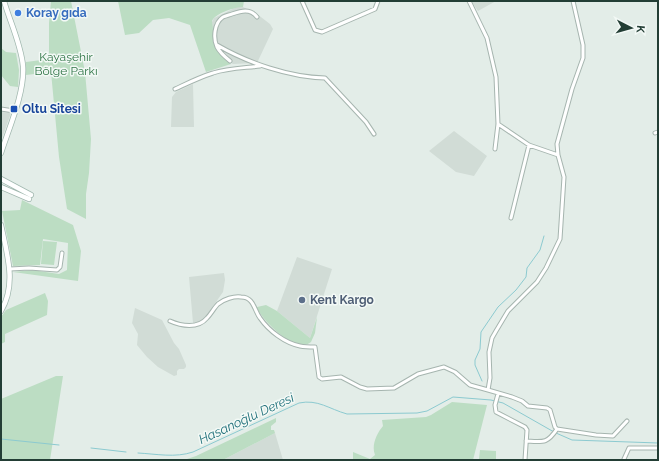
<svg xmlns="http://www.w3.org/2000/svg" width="659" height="461" viewBox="0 0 659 461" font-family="Raleway,sans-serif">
	<rect width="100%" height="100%" fill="#e3ede8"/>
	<path fill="#d1dcd6" d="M471,1H496L478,11Z
		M237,7H243L257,14L270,24L273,29L257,63L233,64L223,58L213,44L212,22L214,18Z
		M193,84L194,127H171L172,97L176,92Z
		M1,112L11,113L1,141Z
		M454,131L487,156L474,176L456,172L429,151Z
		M297,257L332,269L310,338L277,311Z
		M224,273L225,280L223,292L204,319L196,323H193L189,277Z
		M135,308L162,320L174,343L179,349L186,365V367L184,369H179L177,371V375L174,376L158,367L147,357L137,345L138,334L132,323Z
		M275,433L283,460H223Z"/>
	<path fill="#bcddc3" d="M51,1H71L85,72L91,139L89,173L86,194V219L67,209L59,157L51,72L26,75V62L49,59V23Z
		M118,1H244L243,7C236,7 215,13 212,21C212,23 213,27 213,30C213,48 217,53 231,64L206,72L190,25L169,18L153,20L139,33L125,35Z
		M1,48L6,52L16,53L19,70L18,87L10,86L1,75Z
		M22,200L73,225L81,251L78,281L13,272L32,270L59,274L67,270L68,243L43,239L40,265L13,266L2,211L20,210Z
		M43,241L57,242L54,265L41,264Z
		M45,293L48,301L47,315L5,334V342L1,344V317L6,310Z
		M266,305L277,311L310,338L317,317L315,333L311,342C296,355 263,321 257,308V307Z
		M56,376H63L50,460H1V399Z
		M452,402L487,405L473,460H353V452L370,459L375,455C371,445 377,433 383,426L382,420L426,417L431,415Z
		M276,418V422L271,426V430H274L275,433L223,460H184L196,456Z
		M480,450L496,451V460L479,459Z"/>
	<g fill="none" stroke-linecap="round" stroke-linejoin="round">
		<path stroke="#8ccad0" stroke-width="1" d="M482,381L475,365V360L480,349L481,332L498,307L516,290L526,277L527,268L540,250L544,236
			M556,433L572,440L658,443
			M1,439L59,445
			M91,448L126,452
			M138,453C157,454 175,458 193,452L299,403C318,399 329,409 347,414L417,413L427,411L453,397L491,400L503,403L554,432"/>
		<defs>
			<path id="street" d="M302,1L315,30L322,32L375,9L378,1
				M469,1L487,38L496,77L498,124L495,149
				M573,1L583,45V58L572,89L557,144L558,155L564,177L560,239L546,268L537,282L508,311L496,331L492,338L489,352L490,378L488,390L512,397L522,401L528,406L547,408L550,410L555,427L557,429L596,435L613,436L627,421
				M217,45C248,63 289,77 325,78L366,122L374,134
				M230,61C225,57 220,53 217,47C213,38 214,23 223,17C225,16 229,15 232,14C241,11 250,8 257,17
				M175,89C188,83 200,77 213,73C228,68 244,68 260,66
				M1,109L14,111
				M498,124L529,145L558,155
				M655,133L658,132
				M511,218L529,145
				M10,269L29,268L57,270L60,267L62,253
				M170,321C181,326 198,329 207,318C211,314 214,308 218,304C224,299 234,296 241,297C254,297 254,310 260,318C269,331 285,343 300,346C305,347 310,347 315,347L319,377L322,379L341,377L360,387L367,389L394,388L418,374L444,367L455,372L470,385L488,390
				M498,394L495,405L496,412L525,427L527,430L525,460
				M526,441C543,442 547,444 557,429
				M624,459L629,448H658"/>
			<path id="secondary" d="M1,153C9,128 25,92 23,66C21,44 10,22 4,1
				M1,179L31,195
				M1,187L29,199
				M1,225C7,254 17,284 1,311"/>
		</defs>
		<use href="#street" stroke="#a6b5af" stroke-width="5"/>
		<use href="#secondary" stroke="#a1b8af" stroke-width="6"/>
		<use href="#street" stroke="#fff" stroke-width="3"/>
		<use href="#secondary" stroke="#fff" stroke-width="4.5"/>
	</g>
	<circle fill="#3f7fe0" stroke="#f3f9f6" stroke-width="1.5" cx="18" cy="13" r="4"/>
	<rect fill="#1a4fb4" stroke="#f3f9f6" stroke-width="1.5" x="10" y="105" width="8" height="8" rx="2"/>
	<circle fill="#5c6f8a" stroke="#f3f9f6" stroke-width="1.5" cx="302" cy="300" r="4"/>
	<g text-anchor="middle" stroke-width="3" stroke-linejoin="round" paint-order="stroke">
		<g font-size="12" font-weight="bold" fill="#366cbe" stroke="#f3f9f6" text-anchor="start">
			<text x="26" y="17">Koray gıda</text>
		</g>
		<g font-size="12" fill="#2e7445" stroke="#f3f9f6">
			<text x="66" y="61">Kayaşehir<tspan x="66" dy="14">Bölge Parkı</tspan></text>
		</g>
		<g font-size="12" font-weight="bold" fill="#164399" stroke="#f3f9f6" text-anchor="start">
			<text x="22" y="113">Oltu Sitesi</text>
		</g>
		<g font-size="12" font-weight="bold" fill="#4e5e75" stroke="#f3f9f6" text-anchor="start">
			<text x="310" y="304">Kent Kargo</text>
		</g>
		<g font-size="13" font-style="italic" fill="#1e6f79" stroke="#f3f9f6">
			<text transform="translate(246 418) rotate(-25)" y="5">Hasanoğlu Deresi</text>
		</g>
	</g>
	<rect width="659" height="461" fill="none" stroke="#233e35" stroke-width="4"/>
	<g transform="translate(631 28) rotate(96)" stroke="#f3f9f6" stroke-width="3" paint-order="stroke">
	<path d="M0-3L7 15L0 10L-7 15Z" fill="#233e35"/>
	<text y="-6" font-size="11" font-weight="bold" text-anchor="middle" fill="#233e35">K</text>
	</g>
</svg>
